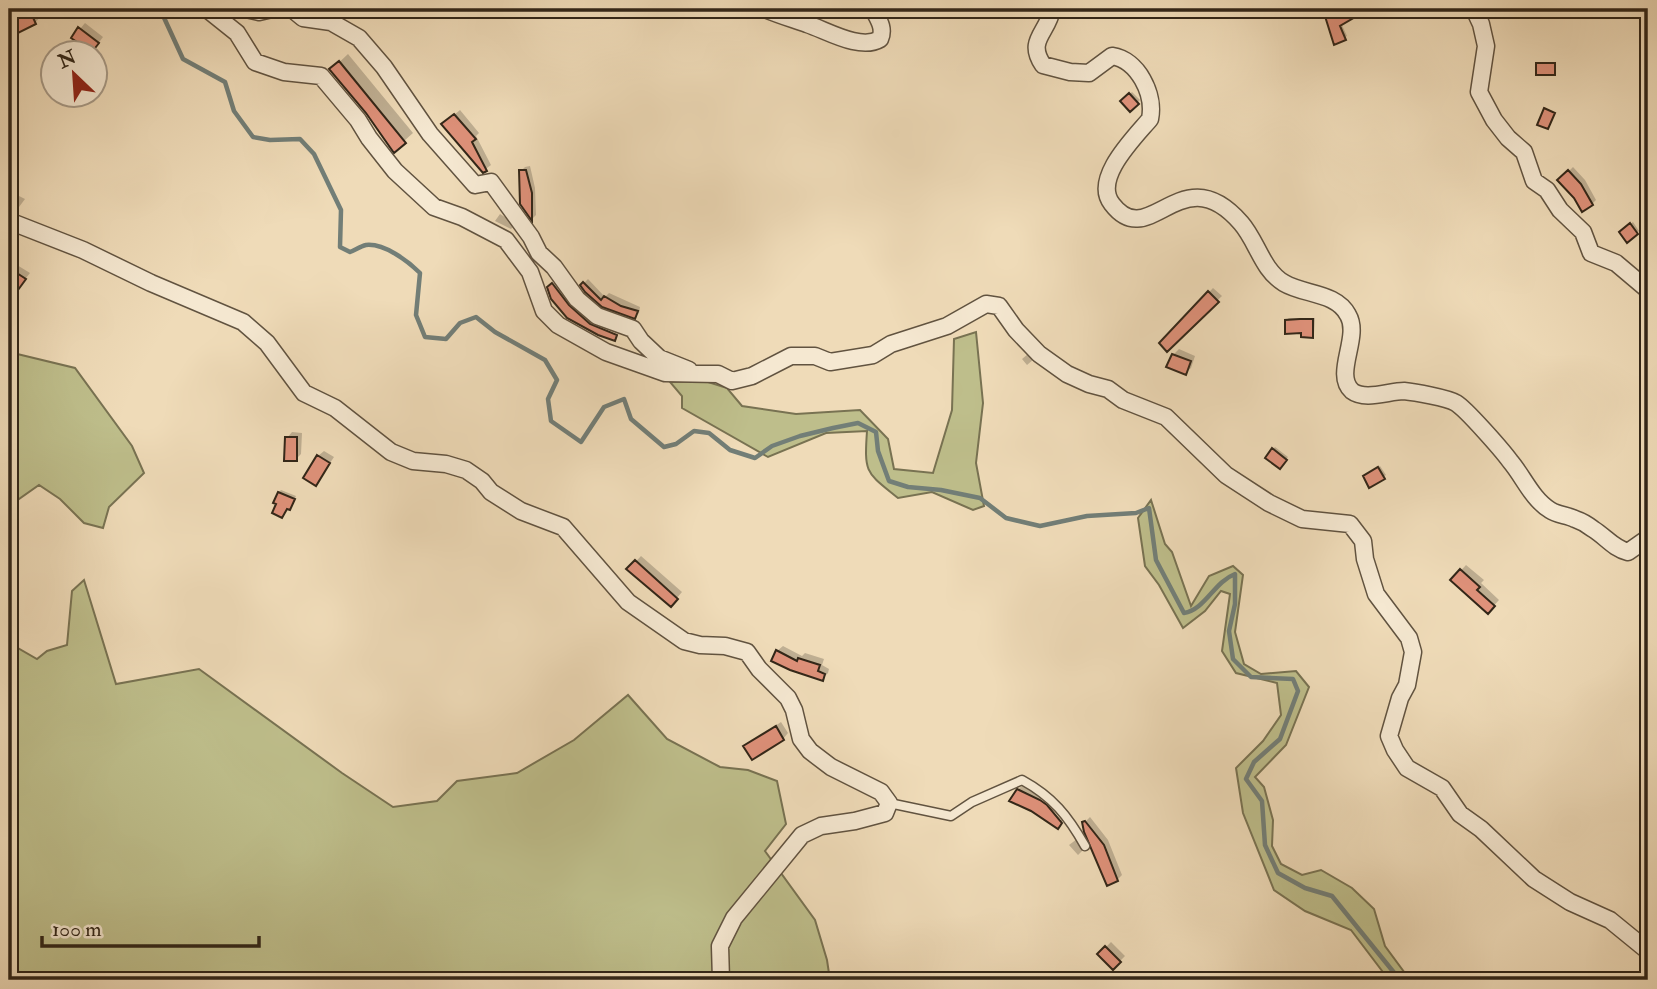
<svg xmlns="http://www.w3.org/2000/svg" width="1657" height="989" viewBox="0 0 1657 989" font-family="'IM FELL Double Pica',serif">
	<rect width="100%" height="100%" fill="#efdbb8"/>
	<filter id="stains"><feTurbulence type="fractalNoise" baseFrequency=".00286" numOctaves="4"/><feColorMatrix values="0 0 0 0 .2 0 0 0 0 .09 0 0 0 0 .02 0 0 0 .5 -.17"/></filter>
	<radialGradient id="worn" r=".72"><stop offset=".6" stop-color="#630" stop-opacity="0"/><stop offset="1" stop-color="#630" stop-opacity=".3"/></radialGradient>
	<path fill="#bebe8b" stroke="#787252" stroke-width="2" d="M976,332L983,403L976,463L984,506L973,510L932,492L898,498C866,472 864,474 867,431L826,433L768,457L682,408V396L670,382L705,381L727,388L742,406L796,414L860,410L888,439L894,469L933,473L952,410L954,339Z
		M9,352L75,368L132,446L144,473L109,507L103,528L84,523L60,499L39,485L9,506Z
		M1151,500L1165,544L1172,552L1191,606L1209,576L1233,566L1243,575L1235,632L1244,664L1261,674L1296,671L1309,687L1286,745L1255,777L1264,787L1273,820L1272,846L1281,864L1302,875L1321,870L1352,888L1374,909L1385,946L1410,980H1389L1351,930L1305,911L1274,890L1243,813L1236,768L1263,741L1281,715L1277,683L1236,673L1222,651L1230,594L1221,591L1205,611L1183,628L1159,585L1145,566L1138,518Z
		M84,580L116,684L199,669L342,773L393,807L437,801L457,781L517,773L574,740L628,695L667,739L720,767L748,770L777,781L786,824L765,851L815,920L827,960L830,980H9V643L37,659L47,651L67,645L72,591Z"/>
	<path fill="#0003" fill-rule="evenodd" d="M32,9H36L40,17L35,23L12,22Z
		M1343,9H1357L1359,12L1341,23L1347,36L1335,42L1326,14Z
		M85,23L103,37L97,45L80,29Z
		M348,54L413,133L394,150L368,112L332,69Z
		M1540,62H1556V71L1554,74L1538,64Z
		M1132,92L1140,100L1130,110L1122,101Z
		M460,110L479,133L476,136L491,165L483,171L448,120Z
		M530,166L535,188L536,215L533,218L522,204L521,171L525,167Z
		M1573,167L1585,180L1596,200L1592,204L1575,197L1560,180Z
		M9,191L25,199L16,211L9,210Z
		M500,214L508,219L513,227L511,229L495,221Z
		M1633,222L1639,231L1627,240L1623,230Z
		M17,265L30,273L18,288L9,282V275Z
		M588,279L605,297L609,293L640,307L639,313L635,317L603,305L582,285Z
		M557,280L620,330L619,333L588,323L617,336L614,339L568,317L549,288Z
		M1213,288L1222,296L1167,349L1161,343Z
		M1289,318H1315L1314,334L1312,336L1303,331L1286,320Z
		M1179,349L1195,356L1191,368L1185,373L1173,355Z
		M1028,354L1034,359L1027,365L1022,359Z
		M292,432L302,433L301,454L296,459L287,438Z
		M1275,447L1288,457L1280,467L1267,457Z
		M324,451L334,457L316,484L318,456Z
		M1380,466L1386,475L1383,477L1367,474Z
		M281,490L296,496L290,508L279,492Z
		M641,556L682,592L671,605L629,569Z
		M1466,565L1484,580L1481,583L1499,600L1488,612L1452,580Z
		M783,646L802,656L805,653L824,659L822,665L829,669L828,673L822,679L777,651Z
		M781,722L788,733L783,739L745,746Z
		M1023,785L1046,795L1067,816L1057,826L1015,792ZM1042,798L1062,820H1057L1040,800Z
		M1090,817L1108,840L1122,875L1117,880L1084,823Z
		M1077,839L1084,849L1078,855L1069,845Z
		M1111,942L1125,956L1113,968L1099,954Z"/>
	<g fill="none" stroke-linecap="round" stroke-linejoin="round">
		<path stroke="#727e77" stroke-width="4.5" d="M160,9L183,59L225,82L234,111L253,137L270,140L300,139L314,154L341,210L340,247L350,252C355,250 361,246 366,245C384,243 408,261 420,273L416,315L425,337L446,339L460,323L476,317L495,332L545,360L557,380L548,399L551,421L581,442L604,407L624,399L631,419L664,447L676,444L694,431L709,433L730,450L755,458L772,446L800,436L833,428L858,423L876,432L878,451L889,481L908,487L941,490L980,498L1006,518L1040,526L1087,516L1136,513L1149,508L1156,560L1184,613C1205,610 1214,582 1235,574V604L1229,631L1233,659L1251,677L1293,679L1298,691L1280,739L1254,762L1246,779L1262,801L1265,845L1278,873L1305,888L1332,896L1400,980"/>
	</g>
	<path fill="#df917a" stroke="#322618" stroke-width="2" d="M1343,9H1369L1340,26L1346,40L1334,45L1324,13Z
		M30,11L36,24L16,34L10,21Z
		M78,27L99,43L92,52L71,38Z
		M339,61L406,143L394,153L366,113L329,69Z
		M1536,63H1555V75H1536Z
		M1129,93L1139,104L1130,112L1120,101Z
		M1544,108L1555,113L1548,129L1537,125Z
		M454,114L476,139L472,142L487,171L483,173L441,124Z
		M519,170H526L532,193V221L520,204Z
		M1568,170L1581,184L1593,205L1582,212L1574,198L1557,180Z
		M1630,223L1638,234L1627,243L1619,232Z
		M9,268L26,279L18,290L9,284Z
		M583,282L601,300L604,296L621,306L638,311L635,319L602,307L585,292L580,285Z
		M552,283L569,305L590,324L617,335L615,341L598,335L567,318L551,299L547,287Z
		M1208,291L1219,302L1167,352L1159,343Z
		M1300,319H1313V338L1301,337V333L1285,334V320Z
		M1172,354L1191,361L1186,375L1166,367Z
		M285,437H297V461H284Z
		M1272,448L1287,460L1280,469L1265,458Z
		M317,455L330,463L316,486L303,478Z
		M1378,467L1385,479L1369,488L1363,476Z
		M278,492L295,499L290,510L287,509L282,518L272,513L276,504L273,503Z
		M635,560L678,599L671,607L626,569Z
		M1460,569L1480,587L1477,590L1495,606L1488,614L1450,580Z
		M776,650L797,661L798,658L820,665L818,671L825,674L823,681L790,670L771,661Z
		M776,726L784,740L752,760L743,746Z
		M1017,789L1040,800L1047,805L1062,823L1058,829L1031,811L1009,801Z
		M1085,821L1104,845L1118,881L1107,886L1084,832L1082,822Z
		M1105,946L1121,962L1113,970L1097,954Z"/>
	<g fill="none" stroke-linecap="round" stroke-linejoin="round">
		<defs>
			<path id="lane" d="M889,803L951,816L972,802L1022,780C1053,797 1068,816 1085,846"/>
			<path id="street" d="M207,9L237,33L255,62L284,72L321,76L358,120L369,138L395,171L434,207L462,217L506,240L530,272L544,311L558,325L606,352L665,373L718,374L732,381L752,376L791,356H815L830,362L873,355L891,344L947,326L986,304L999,306L1016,330L1039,354L1067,374L1089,384L1108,389L1123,400L1166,417L1226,475L1269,503L1302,519L1350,524L1363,541L1365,559L1376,594L1409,638L1413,652L1407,685L1400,698L1389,736L1395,750L1407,768L1442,788L1460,814L1481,829L1534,879L1570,902L1610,920L1648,951
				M246,9L259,12L272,9
				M292,9L303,18L331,22L359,38L384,67L430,134L475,185L491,182L531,237L539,253L554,267L577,299L597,316L633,329L641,341L659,358L689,370
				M765,9C779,15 793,19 807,24C826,30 860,51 880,39C885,28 878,19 873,9
				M1052,9C1048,33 1026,40 1043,65L1070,72L1089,73L1112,56C1138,60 1155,94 1150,119C1134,138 1092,179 1112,204C1150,254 1181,154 1241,223C1257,241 1262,270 1284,283C1304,295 1336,292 1348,315C1361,337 1333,374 1352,391C1365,401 1389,391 1404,391C1414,392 1448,398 1456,403C1466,409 1502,450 1510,461C1523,476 1532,499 1550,510C1557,515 1567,515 1575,519C1581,521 1588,525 1593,529C1606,537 1613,548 1628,552L1648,538
				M1474,9L1481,24L1486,46L1479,92L1494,120L1508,138L1524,152L1534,181L1547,190L1560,210L1583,232L1591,253L1616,263L1648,290
				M9,221L83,250L151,283L243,322L267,343L304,393L335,408L391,452L413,461L446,464L466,470L482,481L491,492L521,511L563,527L628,602L684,641L700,645L725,646L747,652L759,669L788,698L794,710L801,739L810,751L831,767L881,792L889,803L885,813L855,821L821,826L802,835L734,918L720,946L721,980"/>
		</defs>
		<use href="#lane" stroke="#615340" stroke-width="11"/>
		<use href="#street" stroke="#615340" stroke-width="19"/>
		<use href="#lane" stroke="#f5e8d1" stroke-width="8"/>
		<use href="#street" stroke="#f5e8d1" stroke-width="16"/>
	</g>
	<rect width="1657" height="989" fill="none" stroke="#efdbb8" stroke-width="35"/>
	<rect x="10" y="10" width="1636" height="968" fill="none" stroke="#322618" stroke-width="3.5"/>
	<rect x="18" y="18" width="1622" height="954" fill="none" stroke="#322618" stroke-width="2"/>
	<g transform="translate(74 74) rotate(335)"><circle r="33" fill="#f5e8d1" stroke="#a79a87" stroke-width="2"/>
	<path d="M0-5L12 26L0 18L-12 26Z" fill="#8f2418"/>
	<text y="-10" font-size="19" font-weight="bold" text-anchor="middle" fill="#322618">N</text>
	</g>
	<path d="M42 936v10h217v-10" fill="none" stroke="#322618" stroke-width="3.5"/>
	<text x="52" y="936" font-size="21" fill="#322618" stroke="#f5e8d1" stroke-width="5" paint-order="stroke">100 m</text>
	<rect width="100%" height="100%" filter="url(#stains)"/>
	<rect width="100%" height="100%" fill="url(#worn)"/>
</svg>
